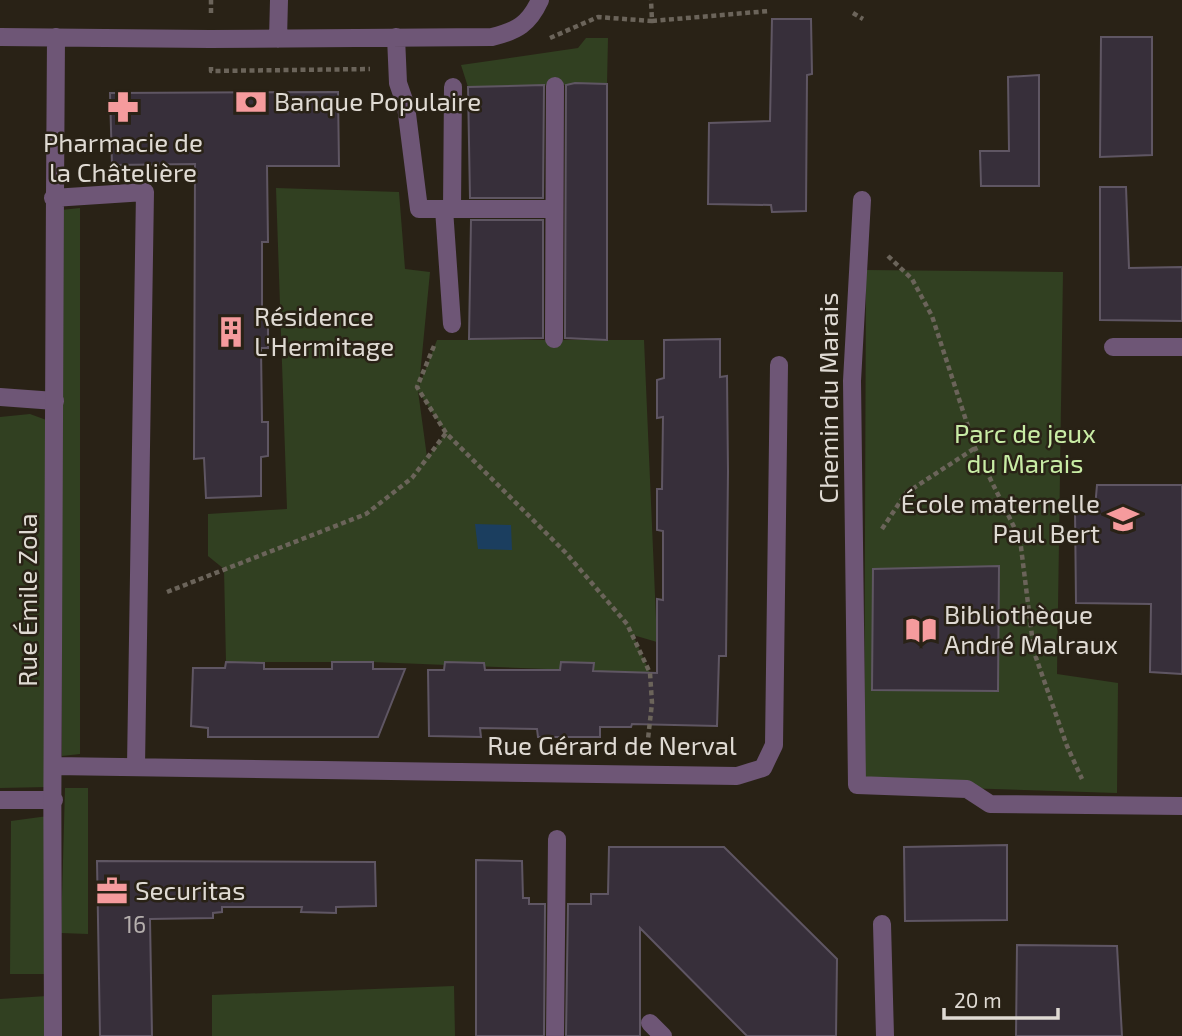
<svg xmlns="http://www.w3.org/2000/svg" width="1182" height="1036" viewBox="0 0 1182 1036" font-family="'Exo 2',sans-serif">
	<rect width="100%" height="100%" fill="#292216"/>
	<path fill="#314021" fill-rule="evenodd" d="M586,38H608L607,84L468,87L461,65L578,48Z
		M276,188L399,192L405,269L430,272L419,386L437,340H644L657,642L633,635L650,673L372,662H226L224,569L208,556V514L287,509ZM418,391L446,433L428,457H427Z
		M80,208V754L62,756L61,210Z
		M866,270L1063,272L1057,674L1118,683L1117,793L864,785Z
		M30,414L49,421L48,787L0,788V417Z
		M65,788H88V934L61,933Z
		M48,816V974H10L11,821Z
		M454,986L455,1036H212V995Z
		M47,996V1036H0V999Z"/>
	<path fill="#1b3e5f" d="M475,524L511,525L512,550L478,549Z"/>
	<path fill="#372f3a" stroke="#5f5663" stroke-width="2" d="M772,19H811L812,74L807,75L806,211L772,212L771,205L708,204L709,123L770,121Z
		M1101,37H1152V155L1100,157Z
		M1039,75V186H981L980,151H1009L1008,77Z
		M575,83L607,84V340L565,338L566,85Z
		M544,85L543,198H470L468,87Z
		M338,92L339,166H267L268,242H262V315H268V348H261L262,422H268V456L261,457V496L206,498L204,458L194,459L195,164L112,165L110,93Z
		M1100,187H1126L1129,268L1182,267V321L1100,320Z
		M471,220H543V338L469,339Z
		M720,339V377L727,376L728,471L726,656H719L717,726L632,724L631,727H600V737H538L537,729L480,728L481,737L429,736L428,670H444L445,662L484,663L485,670H560L561,662L594,663L593,671L657,673V599L663,600V531L657,530V489H662L663,417L657,418V380L664,378V340Z
		M1097,485H1182V674L1150,672L1151,604L1076,603L1075,510L1095,508Z
		M999,566L998,691L872,690L873,569Z
		M226,662L264,663V669H332V662H373V669H405L378,737H208V728L191,726L193,668H225Z
		M1007,845V920L905,921L904,847Z
		M609,847H724L837,959L836,1036H747L640,928V1036H566L568,904H591V894H608Z
		M476,860L522,861L523,898H529V904H545L544,1036H476Z
		M97,861L375,862L376,906L336,907V913L301,912L302,907H222V912L213,913V918L150,919L152,1036H100Z
		M1017,945L1117,946L1122,1036H1016Z"/>
	<g fill="none" stroke-linecap="round" stroke-linejoin="round">
		<path stroke="#6b645a" stroke-width="4.5" stroke-dasharray="5 3.5" stroke-linecap="butt" d="M211,13V0
			M853,13L863,19
			M652,21L769,11
			M550,38L598,17L652,21L651,0
			M211,67V71L370,69
			M888,256L912,279L932,316L975,448L1020,539L1034,652L1067,746L1082,779
			M434,346L417,387L446,433L566,553L627,624L650,673L652,703L647,748
			M882,529L906,493L975,448
			M167,592L366,514L412,478L446,433"/>
		<path stroke="#6e5676" stroke-width="18" d="M1113,347H1182
			M0,397L55,401
			M0,800H54"/>
		<path stroke="#6e5676" stroke-width="18" d="M862,200L852,381L857,785L967,789L990,804L1182,806"/>
		<path stroke="#6e5676" stroke-width="18" d="M0,37L210,39L492,37C517,31 529,24 540,0
			M396,37L398,83L406,106L419,209H554
			M278,39L279,0
			M53,198L145,192L136,766
			M444,209L452,324
			M452,209L453,87
			M554,339L555,86
			M54,766L737,776L763,768L774,745L779,365
			M882,924L885,1036
			M650,1023L663,1036
			M53,1036C51,703 54,370 56,37
			M555,1036L557,839"/>
	</g>
	<defs>
		<symbol id="bank-bare" viewBox="-9 -9 18 18"><path d="M-6-4H6V4H-6ZM0-2.3a2.3 2.3 0 1 0 0 4.6a2.3 2.3 0 1 0 0-4.6Z" fill="#f59b9d" stroke="#292216" stroke-width="2.5" paint-order="stroke"/></symbol>
		<symbol id="pharmacy-bare" viewBox="-9 -9 18 18"><path d="M-2-6h4v4h4v4h-4v4h-4v-4h-4v-4h4Z" fill="#f59b9d" stroke="#292216" stroke-width="2.5" paint-order="stroke"/></symbol>
		<symbol id="building-bare" viewBox="-9 -9 18 18"><path d="M-4-6H4V6H1V3H-1V6H-4ZM-2.5-4.3h1.7v1.8h-1.7ZM.8-4.3h1.7v1.8H.8ZM-2.5-1h1.7V.8h-1.7ZM.8-1h1.7V.8H.8Z" fill="#f59b9d" stroke="#292216" stroke-width="2.5" paint-order="stroke"/></symbol>
		<symbol id="school-bare" viewBox="-9 -9 18 18"><path d="M0-5L7-2L0 1L-7-2ZM-4 1L0 2.5L4 1V4Q0 6-4 4Z" fill="#f59b9d" stroke="#292216" stroke-width="2.5" paint-order="stroke"/></symbol>
		<symbol id="library-bare" viewBox="-9 -9 18 18"><path d="M-6-4Q-3-5.5-.7-3.5V5Q-3 3-6 4ZM6-4Q3-5.5 .7-3.5V5Q3 3 6 4Z" fill="#f59b9d" stroke="#292216" stroke-width="2.5" paint-order="stroke"/></symbol>
		<symbol id="office-bare" viewBox="-9 -9 18 18"><path d="M-6-3h4V-5.5h4V-3h4V5H-6ZM-1-4.5V-3h2v-1.5ZM-6 0V1H6V0Z" fill="#f59b9d" stroke="#292216" stroke-width="2.5" paint-order="stroke"/></symbol>
	</defs>
	<g fill-rule="evenodd">
		<use href="#bank-bare" x="229" y="80" width="44" height="44"/>
		<use href="#pharmacy-bare" x="101" y="85" width="44" height="44"/>
		<use href="#building-bare" x="209" y="310" width="44" height="44"/>
		<use href="#school-bare" x="1101" y="497" width="44" height="44"/>
		<use href="#library-bare" x="899" y="608" width="44" height="44"/>
		<use href="#office-bare" x="90" y="869" width="44" height="44"/>
	</g>
	<g text-anchor="middle" stroke-width="5" stroke-linejoin="round" paint-order="stroke">
		<g font-size="23" fill="#b5afad">
			<text x="135" y="933">16</text>
		</g>
		<g font-size="26" fill="#dfdad3" stroke="#292216" text-anchor="start">
			<text x="274" y="111">Banque Populaire</text>
			<text x="123" y="152" text-anchor="middle">Pharmacie de<tspan x="123" dy="30">la Châtelière</tspan></text>
			<text x="254" y="326">Résidence<tspan x="254" dy="30">L'Hermitage</tspan></text>
			<text x="1100" y="513" text-anchor="end">École maternelle<tspan x="1100" dy="30">Paul Bert</tspan></text>
			<text x="944" y="624">Bibliothèque<tspan x="944" dy="30">André Malraux</tspan></text>
			<text x="135" y="900">Securitas</text>
		</g>
		<g font-size="26" fill="#dfdad3" stroke="#292216">
			<text transform="translate(829 398) rotate(-90)" y="9">Chemin du Marais</text>
			<text transform="translate(28 600) rotate(-90)" y="9">Rue Émile Zola</text>
			<text x="612" y="755">Rue Gérard de Nerval</text>
		</g>
		<g font-size="26" fill="#c8eca5" stroke="#292216">
			<text x="1025" y="443">Parc de jeux<tspan x="1025" dy="30">du Marais</tspan></text>
		</g>
	</g>
	<path d="M944 1008v10h114v-10" fill="none" stroke="#dfdad3" stroke-width="3.5"/>
	<text x="954" y="1008" font-size="21" fill="#dfdad3" stroke="#292216" stroke-width="5" paint-order="stroke">20 m</text>
</svg>
